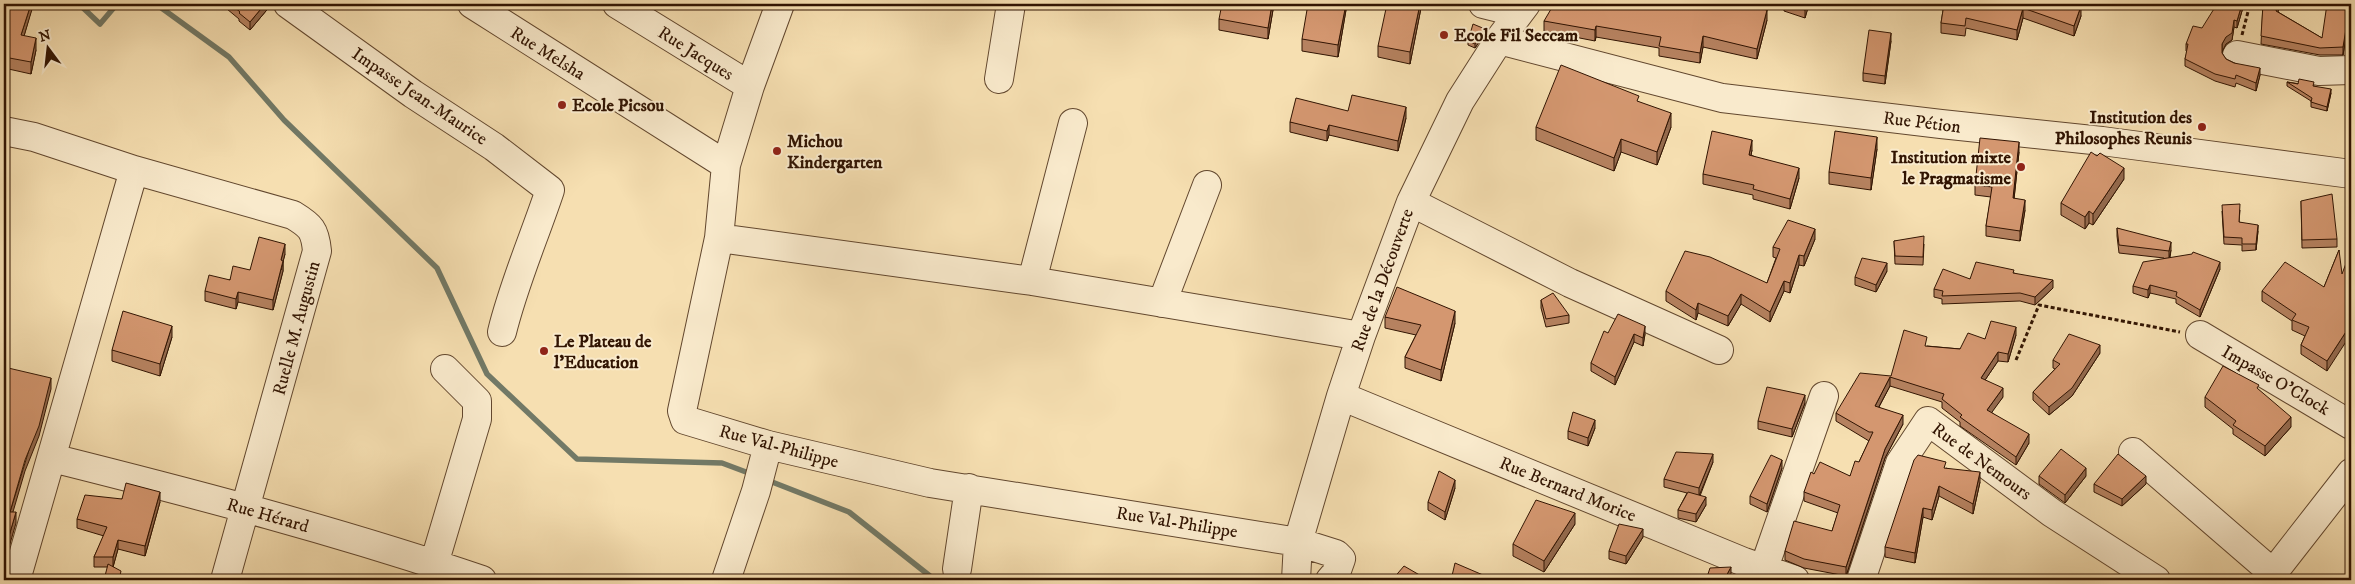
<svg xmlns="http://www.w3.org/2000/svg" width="2355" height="584" viewBox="0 0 2355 584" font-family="'IM FELL DW Pica',serif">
	<rect width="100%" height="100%" fill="#f6dfb1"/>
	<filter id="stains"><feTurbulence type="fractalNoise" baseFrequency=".004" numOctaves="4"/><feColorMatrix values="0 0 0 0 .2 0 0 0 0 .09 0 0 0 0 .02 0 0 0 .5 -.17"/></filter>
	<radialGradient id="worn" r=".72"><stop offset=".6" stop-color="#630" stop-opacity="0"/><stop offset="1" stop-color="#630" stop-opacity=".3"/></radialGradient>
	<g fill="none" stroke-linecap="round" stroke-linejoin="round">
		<path stroke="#727966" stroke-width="5.5" d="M79,4L100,24L117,4
			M156,4L229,57L284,120L437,268L487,374L577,459L722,463L754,475
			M767,480L849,512L935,580"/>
		<defs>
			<path id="minor" d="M288,4L413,94L494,147L550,190C534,238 514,283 502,332
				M472,4L726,165
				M617,4L750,86
				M780,4L750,86L726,165L719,238L682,411L685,420L768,445L930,483L1298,542L1336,554L1341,559L1336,573L1330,580
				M1483,4L1519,13
				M1499,40L1722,98L1941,124L2102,141L2351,174
				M2237,55L2319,71L2351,70
				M999,79L1011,4
				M4,131L34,137L134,170L293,215C311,226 315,230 317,251L225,580
				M1411,202L1570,283L1719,350
				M719,238L1032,281L1361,336
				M1032,281L1073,123
				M1162,303L1207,185
				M2200,335L2351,425
				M1341,396L1744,562L1795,580
				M2133,452L2273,573L2351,473
				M52,458C196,494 341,532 482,580
				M434,564L477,419V401L445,369
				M1764,568L1824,396
				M957,569L969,488
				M16,580L134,170
				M726,580L756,491L768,445
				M1296,580L1298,542L1341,396L1361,336L1411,202L1460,101L1499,40L1526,4
				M1861,580L1900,463L1928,421L2052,513L2156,580"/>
		</defs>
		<use href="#minor" stroke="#62472e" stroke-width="30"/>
		<path stroke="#311402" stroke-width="3" stroke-dasharray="4 2.5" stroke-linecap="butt" d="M2242,35L2250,4
			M2016,360L2039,305L2180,332"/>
		<use href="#minor" stroke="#f9eacc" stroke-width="28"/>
	</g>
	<path fill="#b68260" stroke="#311402" d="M4,4H33L24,36L36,50L31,74L4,68Z
		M221,4H271V5L250,30L239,21V19Z
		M1274,4L1268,39L1219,30V19Z
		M1347,4L1338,57L1302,51V39Z
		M1421,4V8L1410,64L1378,57V46Z
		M1784,4H1809L1805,18L1784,11Z
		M1944,4H2075L2081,16L2074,36L2023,18L2017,40L1966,28L1965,36L1941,33V23Z
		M2244,4L2237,28L2234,27L2232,40L2226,44L2222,51V53L2226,59L2260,75L2256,91L2236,83L2235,87L2215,81L2185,66V59L2187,52L2186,51V44L2202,28Z
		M2263,4H2280L2278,12L2322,38L2351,4V37H2346L2343,55H2320L2261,44Z
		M1767,20L1757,59L1703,47L1700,63L1659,56V48L1596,37L1595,41L1544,31V21Z
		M1485,33L1475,48L1468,45V41Z
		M1891,41L1885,84L1863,81V73Z
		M2287,82L2314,86L2331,93L2327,111L2311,107V101L2287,86Z
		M1639,102L1671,127L1657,165L1621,152L1614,171L1536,140V127Z
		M1406,118L1398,151L1329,135L1327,141L1290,132V122Z
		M1877,149L1871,190L1829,184V172Z
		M1752,150L1751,155L1799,178L1790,209L1753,199V195L1703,184V174Z
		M2019,152L2014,199L2025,210L2020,241L1986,236V226L1991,197L1975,195V185Z
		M2097,156L2124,179L2093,225L2089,223L2085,229L2061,215V203Z
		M2301,201L2337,239V247L2302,248Z
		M2240,210L2239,222L2258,231L2256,250L2242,251V245L2224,244L2222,211Z
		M2117,228L2171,250L2170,258L2220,269L2200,317L2176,303V299L2150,293L2148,298L2133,293V286L2164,258L2119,253L2117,236Z
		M1815,239L1804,266L1799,265L1790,293L1784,291L1770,322L1741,304L1728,326L1698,313L1696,320L1666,301V291L1767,283L1776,258L1773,257V247Z
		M1894,241L1924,244L1923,265L1895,264Z
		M2339,250L2327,371L2301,354V345L2305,336L2292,330V321L2262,301V291L2324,287Z
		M285,254L283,261V271L273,310L238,302L236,309L205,301V291Z
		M1887,271L1876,292L1855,285V277Z
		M2014,273L2053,288L2035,305L2020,301L1942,304V299L1934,297V289L1970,279Z
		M1541,300L1569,315V323L1546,327L1541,308Z
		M1385,317L1455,323L1441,381L1405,368V357L1416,335L1385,328Z
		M1608,333L1645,334L1643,346L1634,342L1615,385L1591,371V363Z
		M2016,335L2008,362L1998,361L1985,380L2003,397L1991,412L2029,443L2016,465L1960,426V422L1942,408V402L1890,386L1879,407L1903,424L1885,458L1846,576L1804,568L1785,560V551L1832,531L1838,513L1804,501V492L1814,474L1850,476L1859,462L1869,441L1836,421V413L1891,376L1927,346L1960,349L1985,339Z
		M172,337L160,376L112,361V350Z
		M2100,353L2072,396L2049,415L2033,400V392L2055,369L2053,368V360Z
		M2259,390L2291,427L2265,456L2233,434V429L2205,407V397Z
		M1805,403L1792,437L1758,429V421Z
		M1595,428L1588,446L1568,439V431Z
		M1713,462L1700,496L1706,505L1696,522L1678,518V510L1687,493L1664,487V479Z
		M1782,468L1767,512L1750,504V496Z
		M1946,468L1980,482L1973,514L1939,496L1932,520L1923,517L1915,563L1885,557V547Z
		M2039,476H2086L2065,503L2039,484Z
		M2094,484H2146L2122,506L2094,492Z
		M1455,488L1445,520L1428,510V502Z
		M122,499L160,502L145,556L118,549L113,567L121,580L107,567H94V557L104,536L77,528V519Z
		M1575,524L1544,572L1513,556V544Z
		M1643,537L1626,564L1609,559V551Z"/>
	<path fill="#946a4e" stroke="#311402" d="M31,4H33V6L21,46V35Z
		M265,4H271V5L250,30V22Z
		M1272,4H1274L1268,39V28Z
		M1346,4H1347L1338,57V45Z
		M1420,4H1421V8L1410,64V52Z
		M1807,4H1809L1805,18V10Z
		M2242,4H2244L2237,28V21Z
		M2278,4H2280L2276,19V11Z
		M2081,6V16L2074,36V26Z
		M2023,8V18L2017,40V30Z
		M1767,10V20L1757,59V49Z
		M2234,20V27L2232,40L2226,44L2222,52V44Z
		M1596,26V37L1595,41V30Z
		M1485,29V33L1475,48V44Z
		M2346,29V37L2343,55V47Z
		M1891,33V41L1885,84V76Z
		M1703,36V47L1700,63V53Z
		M36,38V50L31,74V62Z
		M2260,68V75L2256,91V83Z
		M2331,89V93L2327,111V107Z
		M1406,107V118L1398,151V141Z
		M1671,113V127L1657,165V152Z
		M1329,125V135L1327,141V131Z
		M1877,137V149L1871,190V178Z
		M1621,139V152L1614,171V158Z
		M1752,140V150L1749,165V155Z
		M2019,142V152L2013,208V198Z
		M1799,168V178L1790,209V199Z
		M2124,168V179L2093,225V214Z
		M2025,200V210L2020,241V231Z
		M2089,211V223L2085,229V217Z
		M2258,225V231L2256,250V244Z
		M1815,229V239L1804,266V256Z
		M2171,242V250L2169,259V251Z
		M285,244V254L281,270V260Z
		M1799,255V265L1790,293V283Z
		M283,261V271L273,310V300Z
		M2220,262V269L2200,317V310Z
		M1887,263V271L1876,292V285Z
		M2053,280V288L2035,305V297Z
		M1784,281V291L1770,322V312Z
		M2150,285V293L2148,298V290Z
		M238,292V302L236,309V299Z
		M1741,294V304L1728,326V316Z
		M1698,303V313L1696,320V310Z
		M1455,311V323L1441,381V370Z
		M2351,324V334L2327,371V361Z
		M172,326V337L160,376V364Z
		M1645,326V334L1643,346V338Z
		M2016,327V335L2008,362V354Z
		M1634,334V342L1615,385V377Z
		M2100,345V353L2072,396L2049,415V407Z
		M1998,352V361L1981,386V378Z
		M1890,377V386L1875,414V406Z
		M51,378V389L39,436L25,471L10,522V512Z
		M2003,388V397L1987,419V410Z
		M1805,395V403L1792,437V429Z
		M1903,415V424L1885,458L1846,576V567L1885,449Z
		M2291,417V427L2265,456V446Z
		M1595,420V428L1588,446V438Z
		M2029,434V443L2016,465V457Z
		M1713,454V462L1699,496V488Z
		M1782,460V468L1767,512V504Z
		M2086,468V476L2065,503V495Z
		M1980,472V482L1973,514V504Z
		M2146,476V484L2122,506V499Z
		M1455,480V488L1445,520V512Z
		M1939,486V496L1932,520V510Z
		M160,492V502L145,556V546Z
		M1706,497V505L1696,522V514Z
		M1923,508V517L1915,563V553Z
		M16,512V523L5,561L4,564V553Z
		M1575,513V524L1544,572V561Z
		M1643,529V537L1626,564V556Z
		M118,540V549L113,567V557Z
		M1731,567V575L1728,580H1724Z"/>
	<path fill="#d49770" stroke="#311402" d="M4,4H31L21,35L36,38L31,62L4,57Z
		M231,4H265L250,22L239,13L240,12Z
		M1222,4H1272L1268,28L1219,19Z
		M1308,4H1346L1338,45L1302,39Z
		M1387,4H1420L1410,52L1378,46Z
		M1554,4H1741L1767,10L1757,49L1703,36L1700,53L1659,46L1661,37L1596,26L1595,30L1544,21Z
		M1785,4H1807L1805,10Z
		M1944,4H2073L2081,6L2074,26L2023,8L2017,30L1966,18L1965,26L1941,23Z
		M2217,4H2242L2237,21L2234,20L2232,33L2226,37L2222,44V53L2226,59L2234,63L2260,68L2256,83L2236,75L2235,79L2215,74L2185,59L2188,44H2186L2193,26L2202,28Z
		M2263,4H2278L2276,11L2322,38L2327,4H2351V30L2346,29L2343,47L2320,48L2261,36Z
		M1473,24L1485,29L1475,44L1468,41Z
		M1869,30L1891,33L1885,76L1863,73Z
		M1561,65L1639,96L1637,101L1671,113L1657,152L1621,139L1614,158L1536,127Z
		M2299,79L2314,82L2313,86L2331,89L2327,107L2311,102L2312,98L2287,82L2298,84Z
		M1352,95L1406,107L1398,141L1329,125L1327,131L1290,122L1296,98L1348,111Z
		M1712,131L1752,140L1749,155L1799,168L1790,199L1753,189L1754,185L1703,174Z
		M1835,131L1877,137L1871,178L1829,172Z
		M1980,138L2019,142L2013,198L2025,200L2020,231L1986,226L1992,187L1975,185Z
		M2091,152L2097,156L2100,153L2124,168L2093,214L2089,211L2085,217L2061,203Z
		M2332,194L2337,239L2302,240L2301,201Z
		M2240,204L2239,222L2258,225L2256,244H2242V238L2224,237L2222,205Z
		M1788,220L1815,229L1804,256L1799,255L1790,283L1784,281L1770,312L1741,294L1728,316L1698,303L1696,310L1666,291L1685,251L1710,257L1767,283L1780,249L1773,247Z
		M2117,228L2171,242L2169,251L2119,245Z
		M1924,236L1923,257L1895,256L1894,241Z
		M259,237L285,244L281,260L283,261L273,300L238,292L236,299L205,291L209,275L230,280L233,266L250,270Z
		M2339,250L2342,274L2351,250V324L2327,361L2301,345L2309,327L2292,320L2296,314L2262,291L2285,262L2324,287Z
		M2193,252L2220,262L2200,310L2176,296L2177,292L2150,285L2148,290L2133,286L2143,262L2192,254Z
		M1862,258L1887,263L1876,285L1855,277Z
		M1976,262L2014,270L2013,273L2053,280L2035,297L2020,293L1942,296L1943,291L1934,289L1943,269L1970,279Z
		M1397,287L1455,311L1441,370L1405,357L1421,325L1385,317Z
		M1553,293L1569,315L1546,319L1541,300Z
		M123,311L172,326L160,364L112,350Z
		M1618,314L1645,326L1643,338L1634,334L1615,377L1591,363L1604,331L1608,333Z
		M1991,321L2016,327L2008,354L1998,352L1981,378L2003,388L1987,410L2029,434L2016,457L1960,417L1962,415L1942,399L1944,394L1890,377L1875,406L1903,415L1885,449L1846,567L1804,559L1785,551L1794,521L1832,531L1840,505L1804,492L1811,472L1814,474L1820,462L1850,476L1855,461L1859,462L1873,432H1869L1836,413L1860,373L1891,376L1904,330L1927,337L1925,346L1960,349L1968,333L1985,339Z
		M2069,334L2100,345L2072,388L2049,407L2033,392L2060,364L2053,360Z
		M2223,366L2259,385L2257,388L2291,417L2265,446L2233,425L2236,421L2205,397Z
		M4,367L51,378L39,426L25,460L10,512H16L5,550L4,553Z
		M1767,387L1805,395L1792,429L1758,421Z
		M1573,412L1595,420L1588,438L1568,431Z
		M2061,449L2086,468L2065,495L2039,476Z
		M1676,452L1713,454L1699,488L1664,479Z
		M2118,454L2146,476L2122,499L2094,484Z
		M1771,455L1782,460L1767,504L1750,496Z
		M1918,455L1946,462L1944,468L1980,472L1973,504L1939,486L1932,510L1923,508L1915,553L1885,547L1914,460Z
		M1439,471L1455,480L1445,512L1428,502Z
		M126,483L160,492L145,546L118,540L113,557H94L107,527L77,519L85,495L122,499Z
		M1688,492L1706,497L1696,514L1678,510Z
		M1536,500L1575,513L1544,561L1513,544Z
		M1619,524L1643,529L1626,556L1609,551Z
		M1455,563L1490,578L1491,575L1500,580H1451Z
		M108,564L121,571L119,580H104Z
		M1404,566L1423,577L1421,580H1392Z
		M1731,567L1724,580H1706L1710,568Z"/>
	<g fill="#8f2418" stroke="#f9eacc" stroke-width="2">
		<circle cx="1444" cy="35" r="5"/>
		<circle cx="562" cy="105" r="5"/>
		<circle cx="2202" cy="127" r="5"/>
		<circle cx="777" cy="151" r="5"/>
		<circle cx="2021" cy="167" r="5"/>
		<circle cx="544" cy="351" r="5"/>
	</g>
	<g text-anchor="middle" stroke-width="4" stroke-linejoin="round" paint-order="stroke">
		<g font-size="18" font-weight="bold" fill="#311402" stroke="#f9eacc" text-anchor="start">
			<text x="1454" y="41">Ecole Fil Seccam</text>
			<text x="572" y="111">Ecole Picsou</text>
			<text x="2192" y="123" text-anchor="end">Institution des<tspan x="2192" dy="21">Philosophes Reunis</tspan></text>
			<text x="787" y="147">Michou<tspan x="787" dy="21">Kindergarten</tspan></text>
			<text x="2011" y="163" text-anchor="end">Institution mixte<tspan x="2011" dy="21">le Pragmatisme</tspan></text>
			<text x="554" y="347">Le Plateau de<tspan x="554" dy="21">l'Education</tspan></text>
		</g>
		<g font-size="18" fill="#311402" stroke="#f9eacc">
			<text transform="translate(548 53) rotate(32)" y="6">Rue Melsha</text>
			<text transform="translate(696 53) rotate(32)" y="6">Rue Jacques</text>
			<text transform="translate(420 96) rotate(34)" y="6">Impasse Jean-Maurice</text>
			<text transform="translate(1922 122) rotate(7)" y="6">Rue Pétion</text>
			<text transform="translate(1382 280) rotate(-70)" y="6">Rue de la Découverte</text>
			<text transform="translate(296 328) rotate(-75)" y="6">Ruelle M. Augustin</text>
			<text transform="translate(2276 380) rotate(30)" y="6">Impasse O'Clock</text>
			<text transform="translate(779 446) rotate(15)" y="6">Rue Val-Philippe</text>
			<text transform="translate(1982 461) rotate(36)" y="6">Rue de Nemours</text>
			<text transform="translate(1568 489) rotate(22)" y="6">Rue Bernard Morice</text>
			<text transform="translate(268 515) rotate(16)" y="6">Rue Hérard</text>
			<text transform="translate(1177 522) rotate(9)" y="6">Rue Val-Philippe</text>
		</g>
	</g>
	<rect width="2355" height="584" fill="none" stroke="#f6dfb1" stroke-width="20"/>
	<rect x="5" y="5" width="2345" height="574" fill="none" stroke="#311402" stroke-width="2.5"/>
	<rect x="10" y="10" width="2335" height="564" fill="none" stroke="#311402"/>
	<g transform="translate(48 48) rotate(345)" stroke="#f9eacc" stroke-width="4" paint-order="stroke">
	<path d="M0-4L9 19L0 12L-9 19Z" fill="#311402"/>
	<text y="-8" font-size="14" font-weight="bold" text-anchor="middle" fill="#311402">N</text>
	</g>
	<rect width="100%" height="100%" filter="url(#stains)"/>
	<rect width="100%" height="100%" fill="url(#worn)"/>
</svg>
